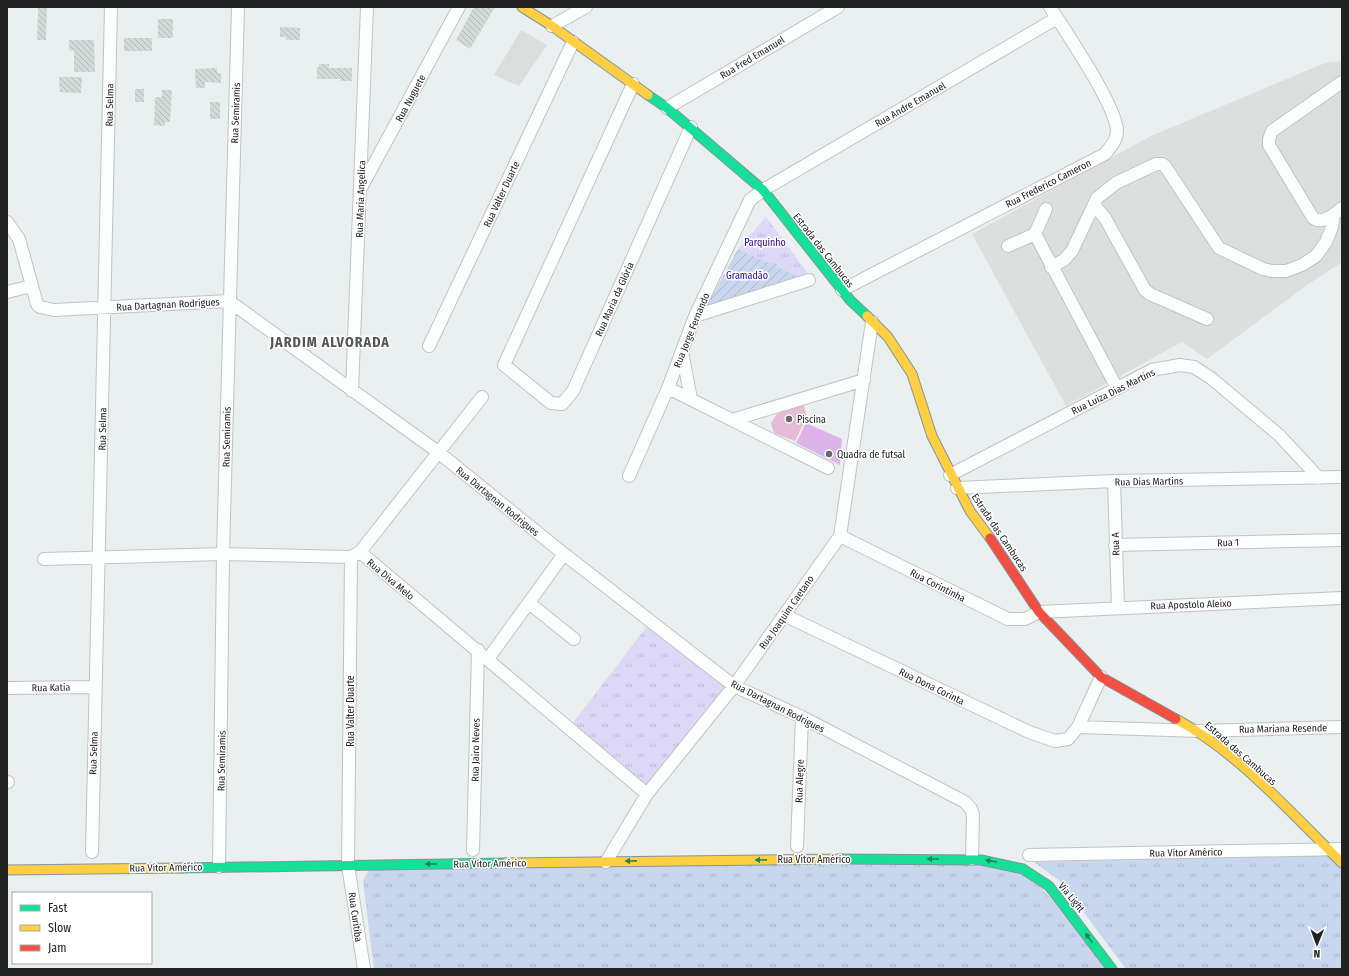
<svg xmlns="http://www.w3.org/2000/svg" width="1349" height="976" viewBox="0 0 1349 976" font-family="'Fira Sans Condensed',sans-serif">
	<defs>
		<pattern id="grass-tufts" width="24" height="20" patternUnits="userSpaceOnUse"><rect width="24" height="20" fill="#c8d6ee"/><path d="M3 7l-1-3M5 7V3M7 7l1-3M15 17l-1-3M17 17v-4M19 17l1-3" fill="none" stroke="#acb7cc"/></pattern>
		<pattern id="park-tufts" width="24" height="20" patternUnits="userSpaceOnUse"><rect width="24" height="20" fill="#ddd8f7"/><path d="M3 7l-1-3M5 7V3M7 7l1-3M15 17l-1-3M17 17v-4M19 17l1-3" fill="none" stroke="#bdb9d3"/></pattern>
		<pattern id="garden-furrows" width="10" height="10" patternUnits="userSpaceOnUse"><rect width="10" height="10" fill="#c8d6ee"/><path d="M-1 1l2-2M0 10L10 0M9 11l2-2" fill="none" stroke="#acb7cc"/></pattern>
		<pattern id="building-back-hatch" width="6" height="6" patternUnits="userSpaceOnUse"><rect width="6" height="6" fill="#d3d9d7"/><path d="M-1 5l2 2M0 0l6 6M5-1l2 2" fill="none" stroke="#b5bab8"/></pattern>
	</defs>
	<rect width="100%" height="100%" fill="#eaf0ef"/>
	<path fill="#dcdfde" d="M1342,61V262L1307,285L1207,359L1182,342L1066,406L972,234L1151,136L1325,63Z"/>
	<path fill="#dcdede" d="M521,30L547,45L519,86L494,75Z"/>
	<path fill="url(#grass-tufts)" d="M1329,855L1342,869V969H1126L1061,882L1034,862Z
		M999,863L1032,875L1107,969H374L363,881L370,868Z"/>
	<path fill="url(#park-tufts)" d="M766,217L807,272L804,279L738,249Z
		M651,621L734,686L647,794L569,728Z"/>
	<path fill="url(#garden-furrows)" d="M738,249L804,279L706,307Z"/>
	<path fill="#dcb4ea" d="M806,423L842,439L840,465L796,443Z"/>
	<path fill="#e4bcd5" d="M803,404L807,416L795,441L774,433L771,423L777,414Z"/>
	<path fill="url(#building-back-hatch)" d="M38,7H47L46,40H37Z
		M474,7H495L470,49L456,40Z
		M158,19H173V38H158Z
		M280,27L300,28V40H286V37H280Z
		M124,38H152V51H124Z
		M69,40H94L95,72H74V50L69,51Z
		M319,64H329V68H352V81H340V79H317V67H319Z
		M217,68V73H221V83L205,82V88H196L195,69Z
		M59,77H82L81,93L60,92Z
		M135,89H144V102H135Z
		M162,90H172L170,122H165V126L154,125L155,97H162Z
		M210,102H220V119H210Z"/>
	<g fill="none" stroke-linecap="round" stroke-linejoin="round">
		<defs>
			<path id="street" d="M552,26L586,7
				M1342,82L1272,131L1269,139V145L1313,218C1323,225 1334,214 1342,208
				M633,84L504,365L551,403L562,404L573,391L691,127
				M667,108L838,7
				M362,186L459,7
				M1094,205L1105,218L1145,290L1150,294L1207,319
				M7,222L19,239L37,304L40,307L54,310L229,301L438,452L564,554L734,686L802,717L965,802L971,809L973,815L972,859
				M1035,234L1117,388
				M1008,246L1035,234L1046,209
				M1051,267L1064,260L1072,251L1097,198L1116,183L1156,164H1162L1165,166L1219,248L1263,269L1272,271H1286L1302,265L1316,256L1326,242L1332,227L1334,214
				M842,290L1105,154C1111,146 1117,141 1117,130C1115,104 1066,32 1050,7
				M7,292L32,286
				M695,316L809,280
				M429,346L573,42
				M682,352L691,399
				M668,388L828,468
				M352,391L367,7
				M732,420L864,380
				M950,475L1152,370L1180,365L1194,367L1211,378L1279,435L1319,478
				M629,476L668,388L695,316L750,200L763,190L1057,18
				M1114,481L1118,607
				M957,488L1114,481L1342,477
				M840,536L1008,619H1025L1039,612L1342,598
				M1115,545L1342,540
				M360,552L482,397
				M351,557L348,865L364,969
				M44,559L223,554L351,557L360,552L647,794
				M529,603L574,639
				M784,615L1029,732L1055,741L1068,739L1078,727L1199,731L1342,727
				M488,659L564,554
				M7,688L95,687
				M1078,727L1101,677
				M7,782H8
				M797,846L802,717
				M473,850L478,650
				M92,852L111,7
				M1029,855L1342,849
				M606,862L647,794L734,686L840,536L872,322
				M219,867L223,554L238,7"/>
			<path id="fast" d="M648,95L667,108L763,190L850,300L867,316
				M840,859L981,860L1023,869L1049,886L1112,969
				M181,868L506,863"/>
			<path id="slow" d="M522,7L552,26L648,95
				M867,316L888,337L912,374L932,436L970,511L990,538
				M1176,719C1239,753 1291,813 1342,863
				M506,863L840,859
				M7,870L181,868"/>
			<path id="jam" d="M990,538L1039,612L1101,677L1176,719"/>
		</defs>
		<use href="#street" stroke="#c1c3c3" stroke-width="14"/>
		<use href="#fast" stroke="#80959b" stroke-width="11"/>
		<use href="#slow" stroke="#80959b" stroke-width="11"/>
		<use href="#jam" stroke="#80959b" stroke-width="11"/>
		<use href="#street" stroke="#fcfdfd" stroke-width="12"/>
		<use href="#fast" stroke="#16e098" stroke-width="9"/>
		<use href="#slow" stroke="#ffcf43" stroke-width="9"/>
		<use href="#jam" stroke="#f24e42" stroke-width="9"/>
	</g>
	<defs><path id="oneway-solid" d="M-6-.8H1V-3.2L6.5 0L1 3.2V.8H-6Z"/></defs>
	<g fill="#1c815d">
		<use href="#oneway-solid" transform="translate(933 859) rotate(180)"/>
		<use href="#oneway-solid" transform="translate(761 860) rotate(179)"/>
		<use href="#oneway-solid" transform="translate(631 861) rotate(179)"/>
		<use href="#oneway-solid" transform="translate(991 861) rotate(-171)"/>
		<use href="#oneway-solid" transform="translate(431 864) rotate(179)"/>
		<use href="#oneway-solid" transform="translate(1089 938) rotate(-126)"/>
	</g>
	<g fill="#686a6a" stroke="#fff" stroke-width="1.5">
		<circle cx="789" cy="419" r="4"/>
		<circle cx="829" cy="454" r="4"/>
	</g>
	<g text-anchor="middle" stroke-width="3" stroke-linejoin="round" paint-order="stroke">
		<g font-size="10" fill="#222" stroke="#fff">
			<text transform="translate(752 57) rotate(-31)" y="4">Rua Fred Emanuel</text>
			<text transform="translate(410 98) rotate(-62)" y="4">Rua Nuguete</text>
			<text transform="translate(910 104) rotate(-30)" y="4">Rua Andre Emanuel</text>
			<text transform="translate(109 105) rotate(-89)" y="4">Rua Selma</text>
			<text transform="translate(235 113) rotate(-88)" y="4">Rua Semiramis</text>
			<text transform="translate(1048 183) rotate(-27)" y="4">Rua Frederico Cameron</text>
			<text transform="translate(501 194) rotate(-65)" y="4">Rua Valter Duarte</text>
			<text transform="translate(360 199) rotate(-88)" y="4">Rua Maria Angelica</text>
			<text transform="translate(824 250) rotate(52)" y="4">Estrada das Cambucas</text>
			<text transform="translate(614 299) rotate(-66)" y="4">Rua Maria da Glória</text>
			<text transform="translate(168 304) rotate(-3)" y="4">Rua Dartagnan Rodrigues</text>
			<text transform="translate(691 330) rotate(-68)" y="4">Rua Jorge Fernando</text>
			<text transform="translate(1113 391) rotate(-26)" y="4">Rua Luiza Dias Martins</text>
			<text transform="translate(102 429) rotate(-89)" y="4">Rua Selma</text>
			<text transform="translate(226 437) rotate(-89)" y="4">Rua Semiramis</text>
			<text transform="translate(1149 481) rotate(-1)" y="4">Rua Dias Martins</text>
			<text transform="translate(498 501) rotate(39)" y="4">Rua Dartagnan Rodrigues</text>
			<text transform="translate(1000 532) rotate(56)" y="4">Estrada das Cambucas</text>
			<text transform="translate(1228 542) rotate(-2)" y="4">Rua 1</text>
			<text transform="translate(1115 544) rotate(-92)" y="4">Rua A</text>
			<text transform="translate(391 579) rotate(40)" y="4">Rua Diva Melo</text>
			<text transform="translate(938 585) rotate(27)" y="4">Rua Corintinha</text>
			<text transform="translate(1191 604) rotate(-2)" y="4">Rua Apostolo Aleixo</text>
			<text transform="translate(786 612) rotate(-55)" y="4">Rua Joaquim Caetano</text>
			<text transform="translate(932 686) rotate(26)" y="4">Rua Dona Corinta</text>
			<text transform="translate(51 687) rotate(-1)" y="4">Rua Katia</text>
			<text transform="translate(778 706) rotate(27)" y="4">Rua Dartagnan Rodrigues</text>
			<text transform="translate(350 711) rotate(-90)" y="4">Rua Valter Duarte</text>
			<text transform="translate(1283 728) rotate(-1)" y="4">Rua Mariana Resende</text>
			<text transform="translate(475 750) rotate(-89)" y="4">Rua Jairo Neves</text>
			<text transform="translate(93 753) rotate(-88)" y="4">Rua Selma</text>
			<text transform="translate(1241 753) rotate(41)" y="4">Estrada das Cambucas</text>
			<text transform="translate(221 761) rotate(-89)" y="4">Rua Semiramis</text>
			<text transform="translate(799 781) rotate(-88)" y="4">Rua Alegre</text>
			<text transform="translate(1186 852) rotate(-1)" y="4">Rua Vítor Américo</text>
			<text x="814" y="863">Rua Vítor Américo</text>
			<text transform="translate(490 863) rotate(-1)" y="4">Rua Vítor Américo</text>
			<text transform="translate(166 867) rotate(-1)" y="4">Rua Vítor Américo</text>
			<text transform="translate(1072 897) rotate(51)" y="4">Via Light</text>
			<text transform="translate(356 917) rotate(82)" y="4">Rua Curitiba</text>
		</g>
		<g font-size="10" fill="#27058a" stroke="#fff">
			<text x="765" y="246">Parquinho</text>
			<text x="747" y="279">Gramadão</text>
		</g>
		<g font-size="10" fill="#222" stroke="#fff" text-anchor="start">
			<text x="797" y="423">Piscina</text>
			<text x="837" y="458">Quadra de futsal</text>
		</g>
		<g font-size="14" font-weight="bold" letter-spacing="1" fill="#555" stroke="#fff">
			<text x="330" y="347">JARDIM ALVORADA</text>
		</g>
	</g>
	<rect width="1349" height="976" fill="none" stroke="#222222" stroke-width="16"/>
	<rect x="12" y="892" width="140" height="72" fill="#ffffff" stroke="#a7a7a7"/>
	<rect x="20" y="905" width="20" height="6" fill="#16e098" stroke="#a7a7a7"/>
	<text x="48" y="912" font-size="12" fill="#222222">Fast</text>
	<rect x="20" y="925" width="20" height="6" fill="#ffcf43" stroke="#a7a7a7"/>
	<text x="48" y="932" font-size="12" fill="#222222">Slow</text>
	<rect x="20" y="945" width="20" height="6" fill="#f24e42" stroke="#a7a7a7"/>
	<text x="48" y="952" font-size="12" fill="#222222">Jam</text>
	<g transform="translate(1317 944) rotate(181)" stroke="#ffffff" stroke-width="3" paint-order="stroke">
	<path d="M0-3L7 15L0 10L-7 15Z" fill="#222222"/>
	<text y="-6" font-size="11" font-weight="bold" text-anchor="middle" fill="#222222">N</text>
	</g>
</svg>
